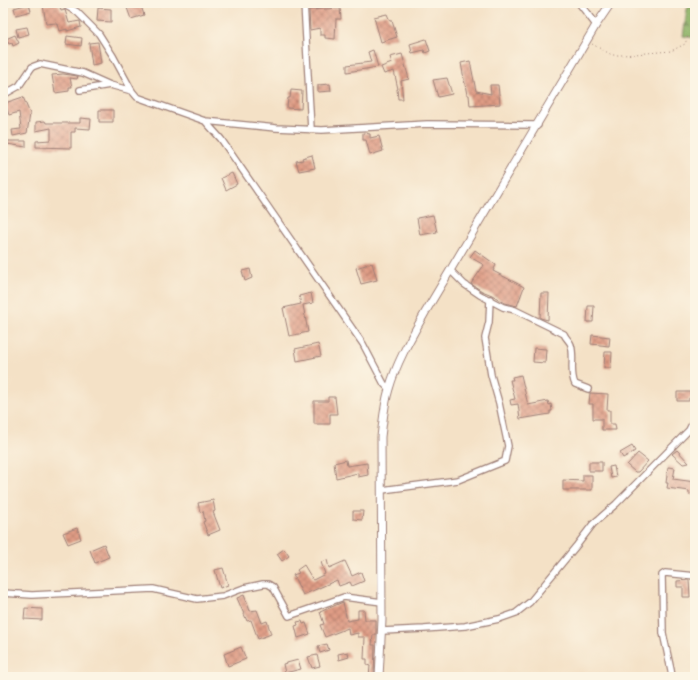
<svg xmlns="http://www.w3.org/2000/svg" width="698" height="680" viewBox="0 0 698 680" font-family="'Old Standard TT',serif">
	<defs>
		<pattern id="forest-firs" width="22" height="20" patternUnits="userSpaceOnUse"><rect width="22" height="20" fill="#8db266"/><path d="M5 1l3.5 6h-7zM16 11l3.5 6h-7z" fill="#759054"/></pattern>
		<pattern id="building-cross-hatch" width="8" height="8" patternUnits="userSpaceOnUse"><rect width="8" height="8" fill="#df9c85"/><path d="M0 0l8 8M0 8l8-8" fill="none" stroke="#b77f6d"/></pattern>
	</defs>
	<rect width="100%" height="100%" fill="#fcf5e5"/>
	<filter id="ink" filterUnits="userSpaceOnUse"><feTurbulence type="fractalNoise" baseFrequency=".025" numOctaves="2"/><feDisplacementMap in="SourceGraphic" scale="8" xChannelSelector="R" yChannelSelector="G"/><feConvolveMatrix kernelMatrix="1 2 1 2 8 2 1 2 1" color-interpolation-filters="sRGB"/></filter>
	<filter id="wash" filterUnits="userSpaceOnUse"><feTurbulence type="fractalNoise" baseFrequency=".012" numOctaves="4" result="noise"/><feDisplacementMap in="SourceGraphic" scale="16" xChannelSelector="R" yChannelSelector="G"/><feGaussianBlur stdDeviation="0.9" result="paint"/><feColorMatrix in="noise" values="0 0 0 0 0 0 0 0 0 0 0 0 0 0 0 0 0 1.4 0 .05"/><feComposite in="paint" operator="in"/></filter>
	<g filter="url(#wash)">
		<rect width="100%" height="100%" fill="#f4e1c6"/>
		<path fill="url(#forest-firs)" stroke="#6c6848" d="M691,3H695V38L683,36L687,9Z"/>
		<g id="blocks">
			<path fill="url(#building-cross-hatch)" d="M57,3L60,7L61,11L65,10L69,23L80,21L81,27L67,31V29L60,31L58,24L56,25V23L46,24L43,5Z
				M134,3H140L144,15L131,19L126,5Z
				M29,4L31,11L16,15L14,8Z
				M98,8L111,9V22L97,21Z
				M340,8L341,19H336L335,39L325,38V35H320V28L310,30L309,10Z
				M387,14L390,21H392L397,37L381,42L374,17Z
				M27,27L29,34L18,37L16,29Z
				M15,35L19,43L13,46L12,43L9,44L6,39Z
				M67,36L82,38L81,46L66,44Z
				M426,39L430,51L425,53L424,50L412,53L410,44Z
				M98,42L101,63L92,65L89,43Z
				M373,50L378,67L347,72V65L371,62L368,52Z
				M402,54L409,79L401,81L403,99H398L397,89H398L394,71L384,74L381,67L392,63L390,57Z
				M470,61L476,91L491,94L490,85H498L500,104L470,106L469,95H467L461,63Z
				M63,74L78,76L77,79L70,78L72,87H69V91L55,93L52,75Z
				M447,78L452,94L438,97L433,80Z
				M330,84L331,91L318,92V85Z
				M291,90L302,91L301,109L287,108L288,98H290Z
				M23,97L30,114L27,133L13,136L12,130L21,129L19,112L9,115L5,103Z
				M99,110H113V122H99Z
				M80,118L91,119L90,129L75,128V132H71V148L36,147V141L51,140V128L36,131V122L45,121L46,123H80Z
				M363,133L370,134V138L379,136L383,151L370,155L366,140H363Z
				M7,141H26V147L7,144Z
				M312,155L315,168L299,171L296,161L303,160L302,158Z
				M232,173L237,184L226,190L221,178Z
				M433,215L437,232L420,235L417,218Z
				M475,250L496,265L493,271L524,287L517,306L505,303L492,295L482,291L471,284L484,265L470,257Z
				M372,263L377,280L361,284L356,268Z
				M250,269L252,278L245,281L242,271Z
				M311,293L313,303L303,305L308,332L289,336L283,308L301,304L299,296Z
				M541,293H549L548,320L540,318Z
				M588,306H594L593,322H587Z
				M592,335L610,337L609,346L591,344Z
				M318,344L321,356L297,361L295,349Z
				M534,348L546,349L545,363L533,362Z
				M605,352H612L611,368H604Z
				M521,375L528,405L548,401L549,405L551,404L552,411H550V414L520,419L518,404L511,405L510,400L515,399L510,380H513L512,377Z
				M677,392H695V399L689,398V401H677Z
				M590,393L608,394L607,410H610V424H615L616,430H602V419H593V404H589Z
				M328,397H335L337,414H330V424H314V401H328Z
				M632,446L635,451L623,458L620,453Z
				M677,450L689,463L683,464L672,454Z
				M638,453L648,461L638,472H635L627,465Z
				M346,460L347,466L367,463L368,475L358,477V473L336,478L334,463Z
				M589,462H602V471H589Z
				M614,466L616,477L611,478L609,467Z
				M668,467L675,468L673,479L695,482V495L689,494V491L667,488L668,483H666Z
				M583,475H592V490H563V480L583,481Z
				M213,500L215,511L213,512L220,530L208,535L203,522L205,521L203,511L200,512L198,503Z
				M353,511H363L362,520L353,519Z
				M77,528L81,539L68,544L63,533Z
				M104,544L109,557L95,563L90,550Z
				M284,549L289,556L282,561L277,554Z
				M327,560L329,568L345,561L352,576L361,572L364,581L352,586L350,582L339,586L337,580L303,595L293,575L299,573L297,570L304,565L313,580L325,574L321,562Z
				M223,568L228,585L220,588L215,570Z
				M689,580L690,597H683V587H677V581Z
				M244,595L250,611L257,610L262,623L267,621L271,634L258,639L251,620L247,621L237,598Z
				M343,602L347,621L358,619V610H364L365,620H376V635H373L372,645H375L374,677H369L370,666L367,665V659H364L365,637H358V633L349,635L348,628L325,637L320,625L324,624L320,612Z
				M25,608L42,609V620L24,619Z
				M302,621L303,624L306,623L310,634L298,638L295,626L298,625L297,622Z
				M327,644L329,650L320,653L318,646Z
				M241,647L246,659L228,666L224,654Z
				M348,652L349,657L339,660L338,654Z
				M317,655L320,666L312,668L308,657Z
				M298,660L301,669L285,673L283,664Z"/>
		</g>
	</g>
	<g filter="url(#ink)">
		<use href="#blocks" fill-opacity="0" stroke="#9f8078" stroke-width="1"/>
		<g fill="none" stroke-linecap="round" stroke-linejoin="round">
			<defs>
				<path id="street" d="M61,3L77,12L99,34L113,56L132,91L137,97L205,121L276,128L322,130L427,124L538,125
					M304,3L311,129
					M579,3L596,25
					M80,90L110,85
					M3,95L19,86L32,67L40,64L83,73L110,85L132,91
					M205,121L221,139L363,344L384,384L389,389
					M450,270L464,284L480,295L503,307L515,310L564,334C566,339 570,341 571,345C575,358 569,372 575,384L588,389
					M382,490L458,480L505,461L508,446L499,403L491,375L485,338L489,322L490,299
					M3,593L32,595L153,589L197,599L223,596L244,588L263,584H268L273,587L289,616L344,597L382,602
					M382,631L424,629L465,626L499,619L516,613L530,602L577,545L593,524L616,504L689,430L695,418
					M672,677L671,670L663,633L662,575L665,573L695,576"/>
				<path id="secondary" d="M379,677L382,620L381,437C383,421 384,405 389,389C397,361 412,336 426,311L596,25L611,3"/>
			</defs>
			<use href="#street" stroke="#9f8078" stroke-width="8"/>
			<use href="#secondary" stroke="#9f8078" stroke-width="9"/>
			<path stroke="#9f8078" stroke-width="1" stroke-dasharray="1 3" stroke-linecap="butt" d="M592,44L612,55H623L671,51L685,44L688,36"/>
			<use href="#street" stroke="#fff" stroke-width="5.5"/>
			<use href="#secondary" stroke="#fff" stroke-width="7"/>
		</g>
	</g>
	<rect width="698" height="680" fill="none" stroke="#fcf5e5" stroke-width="16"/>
</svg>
